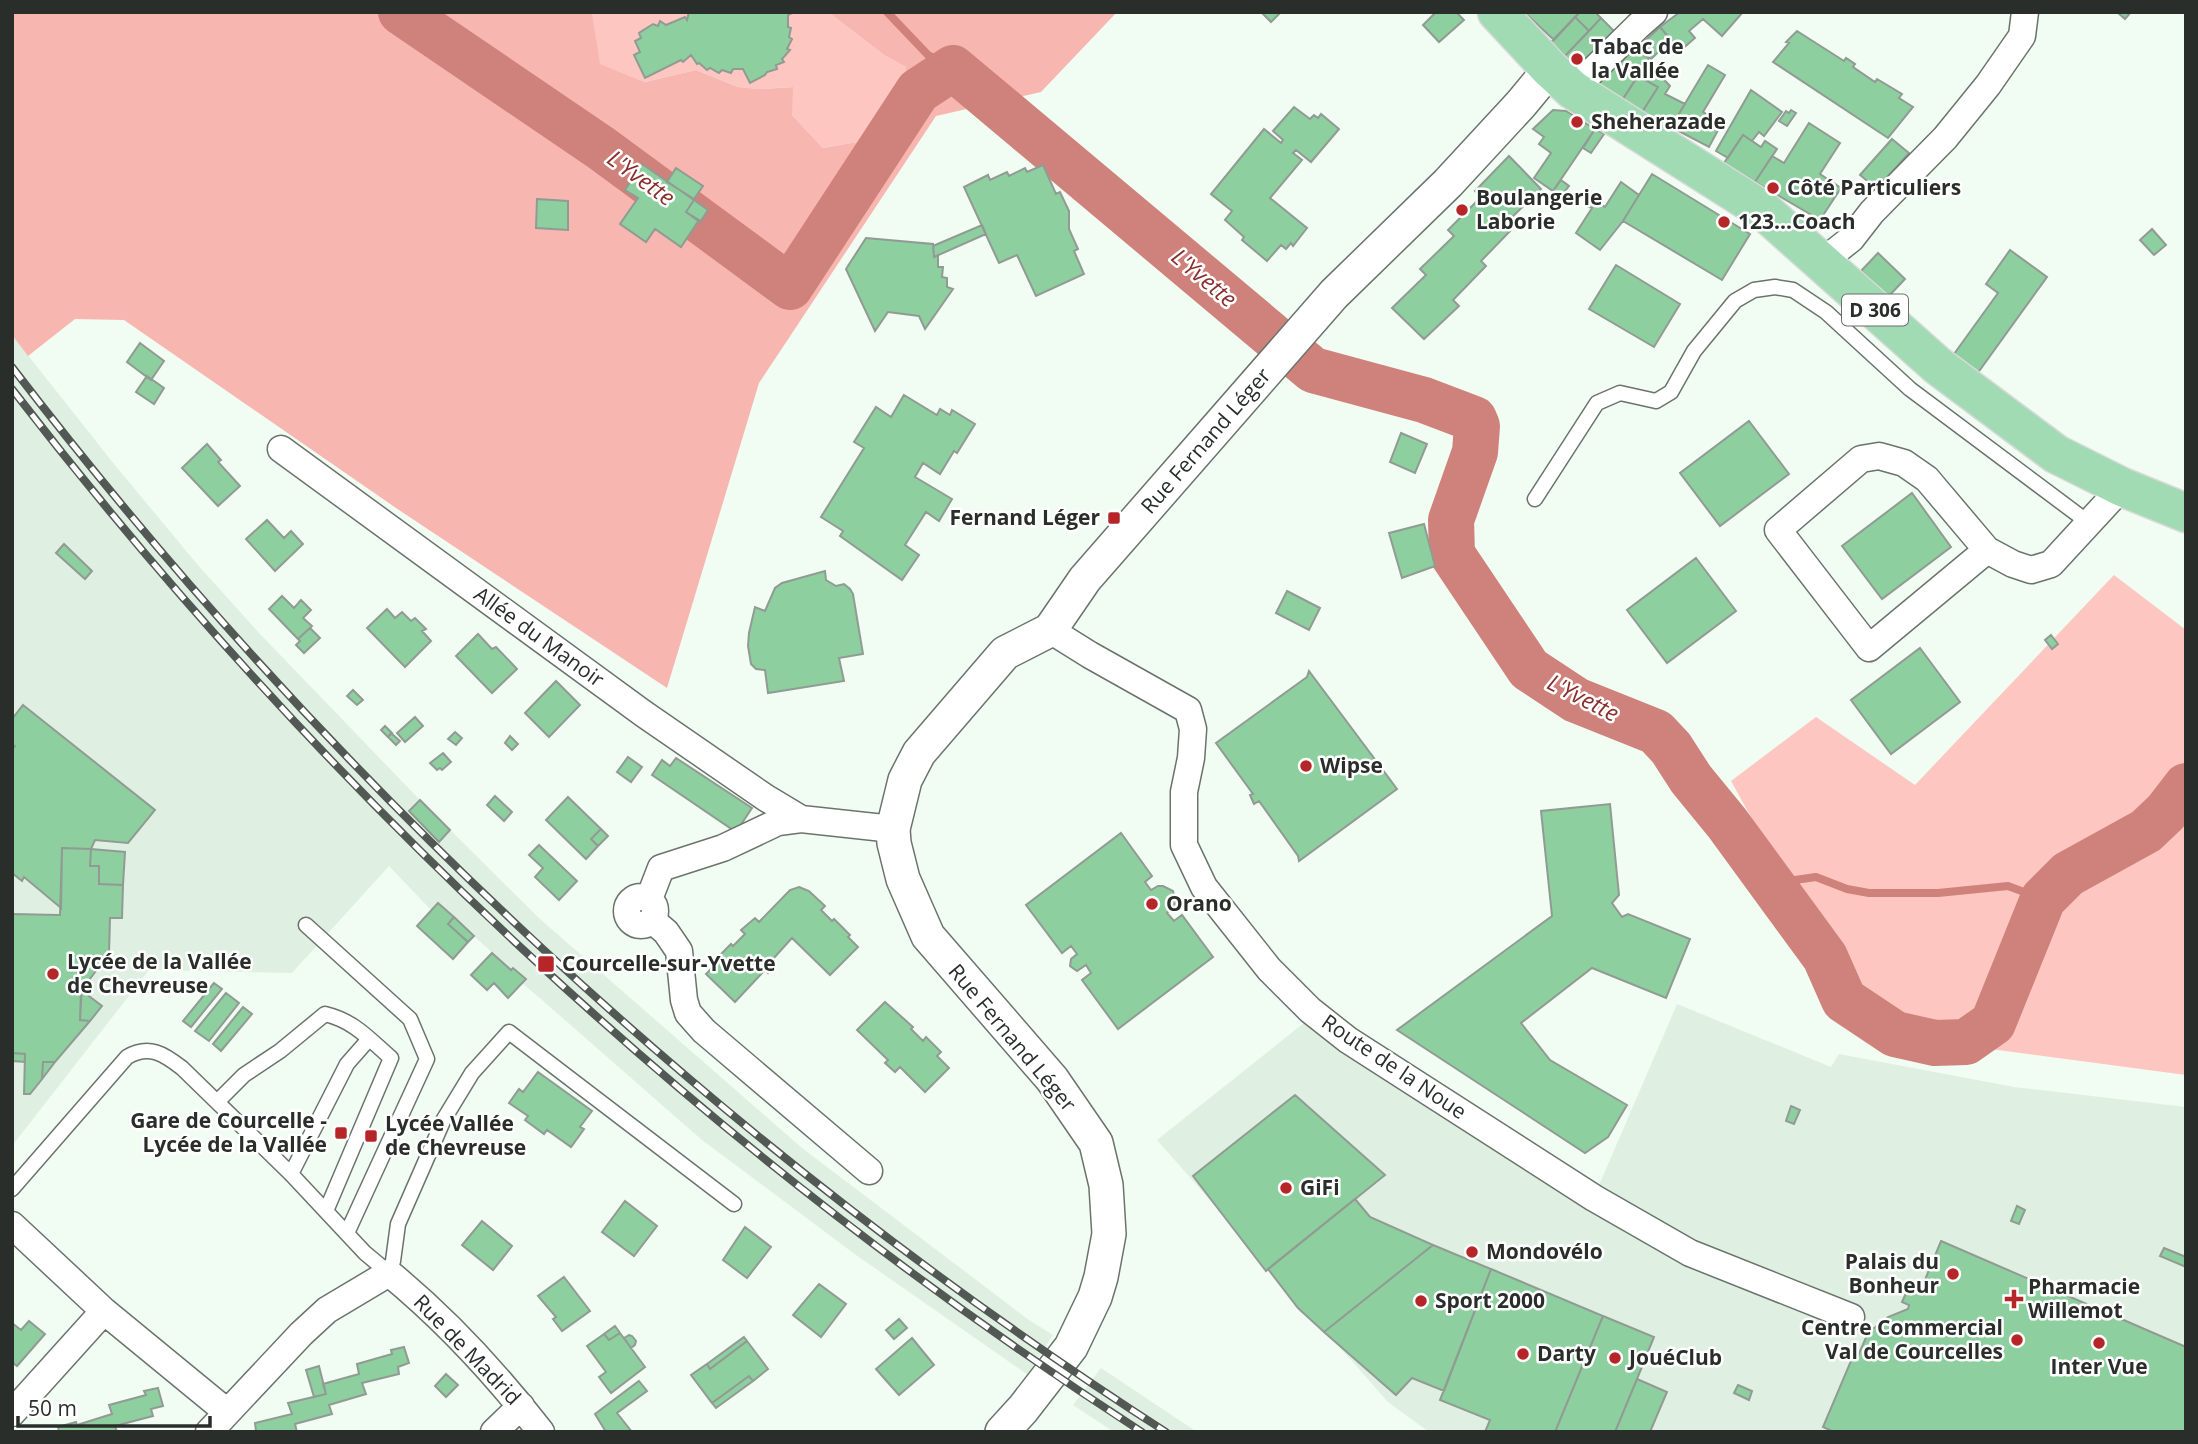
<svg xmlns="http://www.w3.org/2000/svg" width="2198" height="1444" viewBox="0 0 2198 1444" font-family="'Open Sans',sans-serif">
	<rect width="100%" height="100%" fill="#f1fcf3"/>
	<path fill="#dff0e2" d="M12,335L114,464L197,564L260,634L420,800L540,919L802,1148L1029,1320L1053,1335L1028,1375L856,1255L702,1140L542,1000L522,983L525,979L514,968L511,970L438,903L431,910L389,866L292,973L149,970L12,1146Z
		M1677,1004L1831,1067L1839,1054L2014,1087L2186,1107V1432H1429L1388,1402L1157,1140L1309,1019L1594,1197Z
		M1101,1368L1197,1432H1114L1073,1405Z"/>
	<path fill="#fec6c0" d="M592,12H828L884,55L906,67L902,90L863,141L823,148L792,115V87L760,89L738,87L696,70L645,82L599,64Z
		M2114,575L2186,630V1075L1952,1044L1842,982L1731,781L1816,717L1915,785Z"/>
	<path fill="#f8b6b0" d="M12,12H592L600,64L645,82L696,70L738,87L760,89L793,87L792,115L823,148L863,141L902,90L906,67L884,55L828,12H1117L1041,92L936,116L759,383L667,688L396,508L124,320L75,319L28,356L12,335Z"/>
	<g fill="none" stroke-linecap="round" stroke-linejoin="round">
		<path stroke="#cf827b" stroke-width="8" d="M887,12L928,55L953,68
			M1777,890L1795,880L1816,877L1847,889L1869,893H1938L2008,886L2043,899"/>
		<path stroke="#cf827b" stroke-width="46" d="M401,12L601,148L790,287L918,91L953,68L1313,370L1424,400L1474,419L1477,426L1475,452L1451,520L1452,554L1529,669L1576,700L1656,732L1671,748L1691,779L1727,823L1825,957L1844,1000L1895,1034L1935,1043L1966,1042L1993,1023L2043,899L2068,874L2146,831L2166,812L2186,786"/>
	</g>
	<path fill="#8dcf9e" stroke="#919b93" stroke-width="2" d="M689,12H794L788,15V27L791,28L789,37L792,39L787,49L790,50L782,59L784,62L776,65L777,69L767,72L765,75L750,83L743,69H733L731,73L722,70L719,73L710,68L707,70L699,63L697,64L691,55L683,62L681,60L645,78L634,55L640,52L635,41L641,38L639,33L653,24L658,26L660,21L666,25L685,17L687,20Z
		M1261,12H1281L1271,22Z
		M1436,12H1456L1464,20L1439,42L1423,25Z
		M1524,12H1580L1554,40Z
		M1580,12H1595L1601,18L1589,31L1575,17Z
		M1680,12H1743L1722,36L1703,19L1689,31L1695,38L1680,51L1660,27Z
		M2117,12H2131L2125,19Z
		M1575,17L1589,31L1565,56L1551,42Z
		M1601,18L1617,34L1580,71L1565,56Z
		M1660,27L1671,40L1651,59L1635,50Z
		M1797,31L1844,61L1846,58L1855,64L1853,67L1875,82L1877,79L1902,94L1899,98L1913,107L1888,138L1773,62L1789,43L1786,42Z
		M1623,50L1632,55L1635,50L1649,58L1621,102L1594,85Z
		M1646,61L1670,86L1665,94L1685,104L1671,127L1665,123L1663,126L1641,114L1658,87L1638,76Z
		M1708,65L1725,75L1703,112L1722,123L1709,147L1671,127Z
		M1638,76L1658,87L1641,114L1621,102Z
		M1751,90L1782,112L1764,136L1759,132L1752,141L1743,135L1728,158L1716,151Z
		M1294,107L1310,119L1314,115L1318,118L1321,114L1339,129L1311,162L1296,150L1293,153L1302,160L1270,198L1307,228L1293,246L1291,243L1286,249L1281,245L1267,261L1242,240L1244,237L1225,220L1232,211L1211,194L1264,129L1281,143L1283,140L1273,131Z
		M1553,110L1566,111L1595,129L1553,191L1534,178L1551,153L1539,144L1544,137L1533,129Z
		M1791,110L1796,113L1787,126L1779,121L1786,111L1789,113Z
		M1809,123L1840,143L1820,174L1841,188L1820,220L1755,182L1772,156L1784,163Z
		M1595,129L1604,134L1591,153L1583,148Z
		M1743,135L1761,147L1765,141L1777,149L1755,182L1724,163Z
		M1892,139L1909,153L1877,189L1860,175Z
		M1509,156L1541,189L1508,221L1514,227L1481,261L1486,266L1453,300L1459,306L1424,339L1392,308L1426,275L1420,269L1454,236L1448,230L1481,197L1475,191Z
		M642,164L694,200L686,212L699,220L681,247L655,229L646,242L620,224L638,198L625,190Z
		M1043,165L1056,194L1060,192L1069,211V229L1078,249L1074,251L1084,274L1036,296L1017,255L999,263L964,187L988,175L990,180L1007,172L1009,176L1025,168L1027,172Z
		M676,168L703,186L694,199L667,182Z
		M1652,174L1750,234L1722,280L1623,221Z
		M1561,180L1569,186L1561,196L1553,191Z
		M1621,182L1639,195L1623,221L1600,250L1576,233L1592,208L1587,206L1592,200L1605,207Z
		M537,199L568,201V230L536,228Z
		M694,200L708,210L700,222L686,212Z
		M982,225L986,234L934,257L933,246Z
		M2152,229L2166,245L2154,255L2140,240Z
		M866,238L933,244L934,257L938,255V267H943L942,277L947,278V287L953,289L925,329L919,316L888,312L875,331L846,269Z
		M2010,250L2047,277L1977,374L1954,354L1998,293L1986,284Z
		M1878,253L1905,279L1888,297L1861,271Z
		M1616,265L1680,304L1654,347L1589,309Z
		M140,343L164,361L151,380L127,362Z
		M147,376L164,388L154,404L136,392Z
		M904,395L937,415L940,409L950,415L952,410L975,424L957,453L954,451L940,474L923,463L915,477L952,499L939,521L926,512L905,545L919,555L902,580L840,536L843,531L821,517L864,448L854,442L876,407L891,417Z
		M1749,421L1789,474L1720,526L1680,473Z
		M1401,433L1427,444L1415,473L1390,462Z
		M207,444L221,460L218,462L240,486L218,506L182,468Z
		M1912,493L1951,547L1882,599L1842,546Z
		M267,520L284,538L291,531L303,544L275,571L246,539Z
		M1424,524L1435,566L1402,578L1389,533Z
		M64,544L92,571L85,579L56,553Z
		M1696,558L1736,611L1667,663L1627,610Z
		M825,571L826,580L836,586L844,584L850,589L853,594L863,654L839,658L844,681L768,693L765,670L756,669L751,664L748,646L749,633L755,607L765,611L775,588L782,583Z
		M1287,591L1320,608L1309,630L1276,613Z
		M282,596L294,608L301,600L311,610L303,618L312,626L298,639L269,609Z
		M387,609L395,618L402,612L411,621L415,618L426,629L422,631L431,641L405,667L367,628Z
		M310,628L320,638L304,653L296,645L300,641L298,639Z
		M478,634L492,649L496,647L517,669L492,693L456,656Z
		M2051,635L2058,644L2052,649L2045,640Z
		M1920,648L1960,702L1891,754L1851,700Z
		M1309,671L1397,789L1299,861L1298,856L1259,801L1254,804L1250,795L1253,794L1216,743L1307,677Z
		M556,681L580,705L549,737L525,713Z
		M353,690L363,700L357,705L347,696Z
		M23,705L155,810L128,843L95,840L91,849L62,848L61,908L24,877L22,881L12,873V750L15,746L12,745V719Z
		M415,717L423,726L405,742L397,733Z
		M385,726L392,733L388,737L381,730Z
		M455,732L462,738L456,745L448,739Z
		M391,733L400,741L396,745L388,737Z
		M510,736L518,744L512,750L505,743Z
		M443,753L451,762L442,770L440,768L437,770L430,763Z
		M628,757L642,767L631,782L617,772Z
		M676,758L752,808L736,832L652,775L662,760L670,766Z
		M495,796L512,812L504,821L487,805Z
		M568,797L601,829L591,839L598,846L586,859L546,820Z
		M420,800L450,830L439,842L409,811Z
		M1610,804L1619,895L1612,903L1622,917L1628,914L1690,939L1666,998L1592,968L1521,1023L1550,1060L1627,1105L1608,1137L1585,1153L1397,1030L1552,916L1541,811Z
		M601,829L608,836L598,846L591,839Z
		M1121,833L1152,876L1145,882L1151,890L1158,886H1163L1173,891L1176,903L1167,913L1174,921L1182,915L1213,957L1118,1029L1082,980L1091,973L1086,965L1077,971L1070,966L1071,959L1077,954L1071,946L1062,953L1026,905Z
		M539,845L577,881L559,900L535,877L543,868L529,855Z
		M62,848L91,849L90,866H99V884L123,885L122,918H110L109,954L107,958L101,959V964L87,983H82L80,1020L90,1021L55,1062H43L42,1079L30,1094H24L25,1054L12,1053V914L60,915Z
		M91,849L125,852L123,885L99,884V866H90Z
		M799,887L809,891L825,906L821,910L832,921L834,919L850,935L848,937L858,947L830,975L792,938L772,960L776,965L768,973L765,970L735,1002L706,974L718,962L715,960L731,944L733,946L745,934L741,930L755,918L759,922L790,890Z
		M438,903L454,917L448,924L468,942L453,959L417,926Z
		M454,917L474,936L468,942L448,924Z
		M492,953L511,970L513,968L526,979L508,998L494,983L487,990L471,975Z
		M214,983L222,989L191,1027L183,1021Z
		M81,990L102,1006L90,1021L80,1020Z
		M226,993L239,1003L209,1041L195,1031Z
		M885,1002L913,1027L911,1029L923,1041L926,1037L941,1052L937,1056L949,1068L925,1092L900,1067L895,1072L885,1063L888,1060L857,1030Z
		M243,1007L252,1014L221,1051L213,1044Z
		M12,1053L25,1054V1062L12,1061Z
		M43,1062H55L42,1079Z
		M538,1072L592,1111L580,1127L584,1129L571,1147L547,1130L544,1134L525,1120L528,1116L509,1103L519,1089L523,1092Z
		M1295,1095L1385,1175L1266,1271L1193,1176Z
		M1791,1106L1800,1110L1794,1124L1786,1121Z
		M1355,1199L1370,1217L1433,1245L1324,1332L1298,1308L1268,1269Z
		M625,1201L657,1226L634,1256L602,1232Z
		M2017,1206L2025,1210L2019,1224L2011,1221Z
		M482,1221L512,1246L493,1270L462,1245Z
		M745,1227L771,1247L747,1278L723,1260Z
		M1941,1241L2186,1347V1432H1834L1823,1427L1853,1356L1857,1358L1868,1333L1888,1317L1908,1309L1909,1305L1902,1302L1911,1282L1922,1287Z
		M1433,1245L1491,1269L1444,1391L1412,1378L1396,1395L1324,1332Z
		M2164,1248L2186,1257V1267L2160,1256Z
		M1491,1269L1603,1316L1555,1432H1485L1490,1420L1440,1400Z
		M564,1277L590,1311L562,1331L553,1319L556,1317L538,1296Z
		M819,1284L846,1304L821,1337L793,1315Z
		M1603,1316L1654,1337L1637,1379L1615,1432H1555Z
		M899,1319L907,1328L894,1339L886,1330Z
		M29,1321L45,1334L17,1366L12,1362V1323L21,1330Z
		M615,1326L620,1333L609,1340L604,1334Z
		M620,1333L645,1367L611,1393L599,1377L606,1372L587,1346L604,1334L609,1340Z
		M629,1335L632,1336L636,1341L635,1345L631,1348L624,1338Z
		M744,1337L747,1341L710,1369L707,1364Z
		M912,1338L934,1365L899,1395L876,1369Z
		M747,1341L768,1369L753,1381L749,1376L712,1403L691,1375L707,1364L710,1369Z
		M404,1347L409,1363L398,1367L399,1374L362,1383L366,1394L329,1405L332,1414L295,1424L297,1432H253L256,1431L255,1423L292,1414L288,1403L326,1394L323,1384L359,1374L357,1364L392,1354L391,1350Z
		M319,1366L326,1394L314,1397L306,1370Z
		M446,1374L458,1385L446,1397L435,1386Z
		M749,1376L753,1381L716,1408L712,1403Z
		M1637,1379L1667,1392L1650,1432H1615Z
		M639,1381L647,1391L617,1413L632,1432H606L595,1414Z
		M1738,1385L1752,1391L1749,1400L1734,1393Z
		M158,1388L163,1406L151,1409L153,1416L115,1426L117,1432H59L58,1427L76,1422L77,1425L112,1414L109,1405L146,1395L144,1391Z"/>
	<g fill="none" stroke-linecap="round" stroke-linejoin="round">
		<defs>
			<path id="service" d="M1535,499L1597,403L1620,393L1656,401L1671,392L1694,351L1735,301L1754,290L1775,287L1793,290L1826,312L1910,389L2089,523
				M306,925L410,1019L427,1059L347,1233
				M217,1102L244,1075L280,1051L325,1014C354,1021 368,1038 391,1058L326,1211
				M291,1174L347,1064L369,1039
				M12,1189L127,1057C149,1044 164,1054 182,1068L291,1174L365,1253L389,1273L393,1261L398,1224L444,1119L472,1073L509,1032L734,1204"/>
			<path id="minor" d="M1573,90L1638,26L1654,12
				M1822,262L1851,239L1872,212L1945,138L1988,85L2022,36L2025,12
				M281,449L644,714L766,798L801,819
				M1987,550L1869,648L1778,530L1861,459L1879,456L1904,463L1927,479L1987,550L2013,564L2031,570L2051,564L2122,487
				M1050,630L1090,655L1188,710L1193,729L1191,758L1184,792V845L1204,887L1269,969L1310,1010L1348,1040L1594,1198L1690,1253L1851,1317
				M627 911a14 14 0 1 1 28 0a14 14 0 1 1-28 0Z
				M649,899L661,868L723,848L778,822L801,819L893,829
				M652,920L666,932L679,951L684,1000L688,1013L704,1031L869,1171
				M12,1225L104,1311L227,1412
				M12,1413L104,1311
				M209,1432L301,1334L327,1310L389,1273C445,1319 496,1374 541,1432
				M494,1432L521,1406"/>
			<path id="tertiary" d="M1002,1432L1023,1409L1071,1347L1095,1297L1101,1277L1109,1234L1106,1185L1096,1143L1052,1079L928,936L903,879L894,843L893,829L905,780L919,753L1005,653L1050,630L1085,579L1334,294L1448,183L1521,104L1550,69"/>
			<path id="primary" d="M1497,12L1550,69L1573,90L1764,211L1938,366L2056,454L2122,487L2186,513"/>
		</defs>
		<use href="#service" stroke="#6b746c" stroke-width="17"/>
		<use href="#minor" stroke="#6b746c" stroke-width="29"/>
		<use href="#tertiary" stroke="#6b746c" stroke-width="36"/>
		<use href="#primary" stroke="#d9d9d9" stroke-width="41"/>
		<use href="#service" stroke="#fff" stroke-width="14"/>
		<use href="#minor" stroke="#fff" stroke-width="26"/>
		<use href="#tertiary" stroke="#fff" stroke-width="33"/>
		<use href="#primary" stroke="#a1dbb3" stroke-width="38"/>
		<defs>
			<path id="rail" d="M12,367C331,783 725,1149 1166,1432
				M12,389C326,796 710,1153 1142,1432"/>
		</defs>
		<use href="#rail" stroke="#525854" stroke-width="8"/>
		<use href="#rail" stroke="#fff" stroke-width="5" stroke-dasharray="16" stroke-linecap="butt"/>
	</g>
	<g fill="#b62629" stroke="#fff" stroke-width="2.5">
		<circle cx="1577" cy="59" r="7"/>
		<circle cx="1577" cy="122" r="7"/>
		<circle cx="1773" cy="188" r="7"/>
		<circle cx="1462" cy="210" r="7"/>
		<circle cx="1724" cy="222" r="7"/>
		<rect x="1107" y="511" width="14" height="14" rx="3.5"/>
		<circle cx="1306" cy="766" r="7"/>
		<circle cx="1152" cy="904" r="7"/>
		<rect x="537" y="955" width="18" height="18" rx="3.5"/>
		<circle cx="53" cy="974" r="7"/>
		<rect x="334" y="1126" width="14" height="14" rx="3.5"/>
		<rect x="364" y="1129" width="14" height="14" rx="3.5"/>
		<circle cx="1286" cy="1188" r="7"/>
		<circle cx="1472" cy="1252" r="7"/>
		<circle cx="1953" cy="1274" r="7"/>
		<path d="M2010.5 1288.5h7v7h7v7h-7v7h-7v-7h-7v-7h7z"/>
		<circle cx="1421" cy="1301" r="7"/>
		<circle cx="2017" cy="1340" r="7"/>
		<circle cx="2099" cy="1343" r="7"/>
		<circle cx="1523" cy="1354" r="7"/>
		<circle cx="1615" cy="1358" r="7"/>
	</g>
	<g text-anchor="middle" stroke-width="5" stroke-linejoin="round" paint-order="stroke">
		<rect fill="#fff" stroke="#6a6d6b" stroke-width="2" x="1842" y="294.5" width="66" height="31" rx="5"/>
		<g font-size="19" font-weight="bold" fill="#2a2e2b">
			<text x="1875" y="317">D 306</text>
		</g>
		<g font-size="21" font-weight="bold" fill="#2a2e2b" stroke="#fff" text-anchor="start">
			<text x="1591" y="54">Tabac de<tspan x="1591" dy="24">la Vallée</tspan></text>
			<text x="1591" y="129">Sheherazade</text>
			<text x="1787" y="195">Côté Particuliers</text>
			<text x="1476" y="205">Boulangerie<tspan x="1476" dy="24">Laborie</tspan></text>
			<text x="1738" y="229">123...Coach</text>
			<text x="1100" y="525" text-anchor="end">Fernand Léger</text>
			<text x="1320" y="773">Wipse</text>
			<text x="1166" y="911">Orano</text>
			<text x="67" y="969">Lycée de la Vallée<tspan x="67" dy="24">de Chevreuse</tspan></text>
			<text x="562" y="971">Courcelle-sur-Yvette</text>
			<text x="327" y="1128" text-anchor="end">Gare de Courcelle -<tspan x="327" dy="24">Lycée de la Vallée</tspan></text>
			<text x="385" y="1131">Lycée Vallée<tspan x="385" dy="24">de Chevreuse</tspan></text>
			<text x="1300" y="1195">GiFi</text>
			<text x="1486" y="1259">Mondovélo</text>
			<text x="1939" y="1269" text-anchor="end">Palais du<tspan x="1939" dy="24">Bonheur</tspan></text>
			<text x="2028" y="1294">Pharmacie<tspan x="2028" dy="24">Willemot</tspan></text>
			<text x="1435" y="1308">Sport 2000</text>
			<text x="2003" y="1335" text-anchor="end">Centre Commercial<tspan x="2003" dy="24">Val de Courcelles</tspan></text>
			<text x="1537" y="1361">Darty</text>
			<text x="1629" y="1365">JouéClub</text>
			<text x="2099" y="1374" text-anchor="middle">Inter Vue</text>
		</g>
		<g font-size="21" fill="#2a2e2b" stroke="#fff">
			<text transform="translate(1206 441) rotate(-49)" y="7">Rue Fernand Léger</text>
			<text transform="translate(539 637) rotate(36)" y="7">Allée du Manoir</text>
			<text transform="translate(1012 1038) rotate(50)" y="7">Rue Fernand Léger</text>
			<text transform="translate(1394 1067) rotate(34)" y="7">Route de la Noue</text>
			<text transform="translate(467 1350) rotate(46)" y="7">Rue de Madrid</text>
		</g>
		<g font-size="23" font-style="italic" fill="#8a2e2b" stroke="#fff">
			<text transform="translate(641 178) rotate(36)" y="8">L'Yvette</text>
			<text transform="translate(1204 278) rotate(40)" y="8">L'Yvette</text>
			<text transform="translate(1583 698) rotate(27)" y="8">L'Yvette</text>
		</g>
	</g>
	<rect width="2198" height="1444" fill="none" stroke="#2a2e2b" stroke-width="28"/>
	<path d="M18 1416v10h192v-10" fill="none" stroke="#2a2e2b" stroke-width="3.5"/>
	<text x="28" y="1416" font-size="21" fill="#2a2e2b" stroke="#ffffff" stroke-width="5" paint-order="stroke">50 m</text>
</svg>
